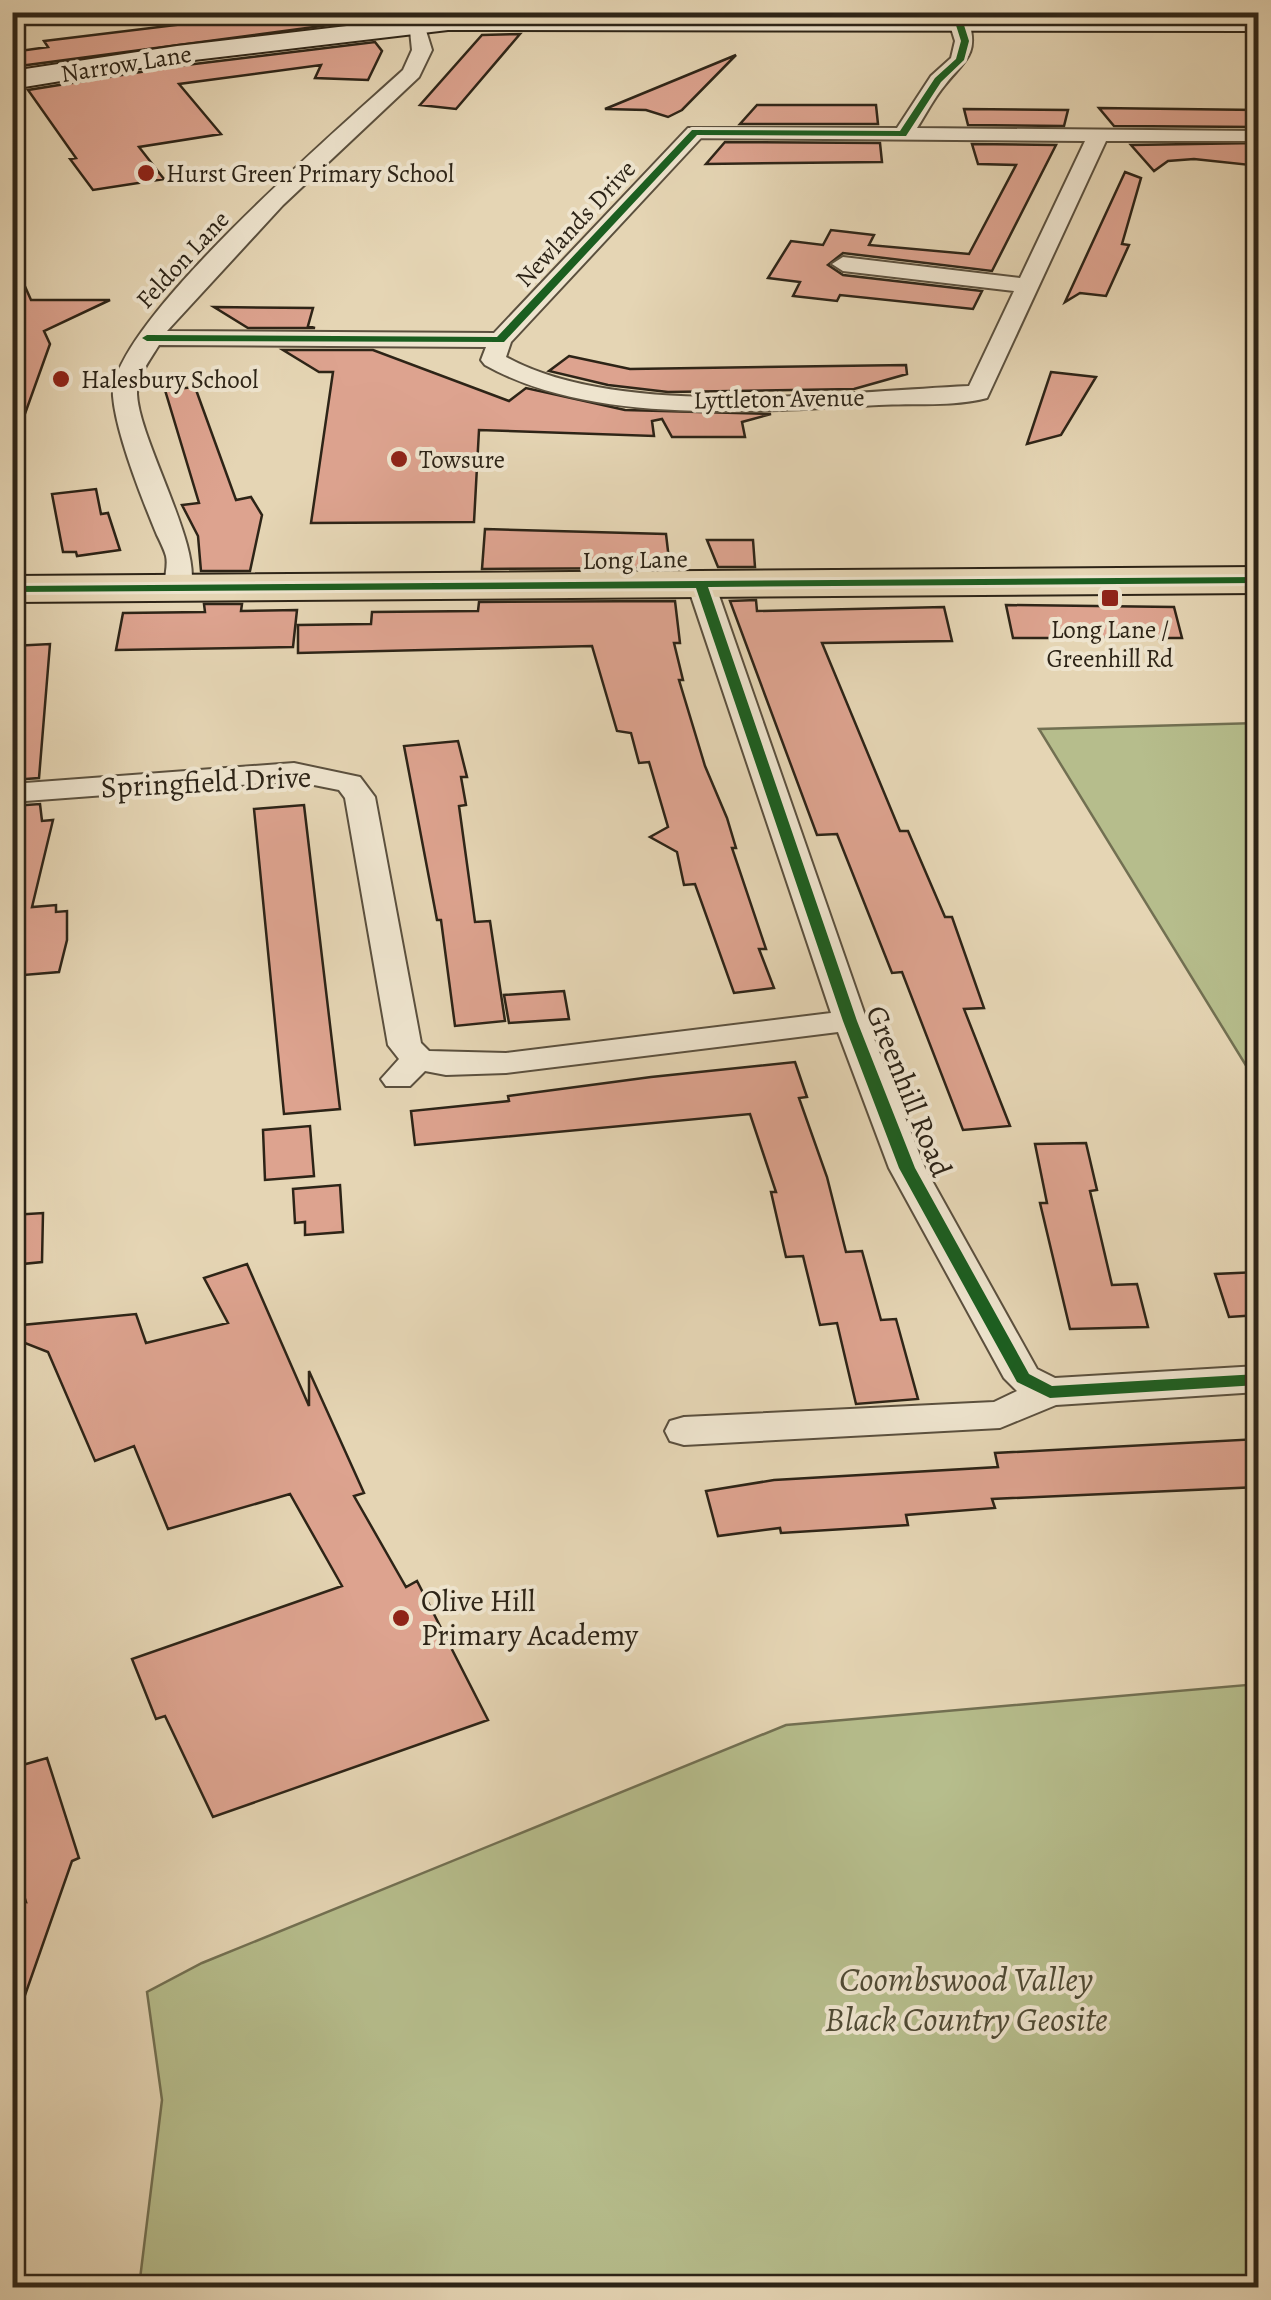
<svg xmlns="http://www.w3.org/2000/svg" width="1271" height="2300" viewBox="0 0 1271 2300" font-family="Alegreya,serif">
	<rect width="100%" height="100%" fill="#e5d5b4"/>
	<filter id="stains"><feTurbulence type="fractalNoise" baseFrequency=".002" numOctaves="4"/><feColorMatrix values="0 0 0 0 .2 0 0 0 0 .09 0 0 0 0 .02 0 0 0 .5 -.17"/></filter>
	<radialGradient id="worn" r=".72"><stop offset=".6" stop-color="#630" stop-opacity="0"/><stop offset="1" stop-color="#630" stop-opacity=".3"/></radialGradient>
	<path fill="#b6bd8c" stroke="#727052" stroke-width="2.5" d="M1258,723V1085L1039,729Z
		M1258,1684V2287H139L162,2100L147,1992L202,1963L786,1725Z"/>
	<path fill="#dda38f" stroke="#2d2417" stroke-width="2.5" d="M282,12H353L359,21L12,67V52L48,47L44,41Z
		M520,34L456,109L420,105L482,35Z
		M375,42L382,51L368,80L315,78L321,65L179,84L221,134L139,147L164,179L93,190L70,159L76,158L28,90L178,66Z
		M736,55L682,110L668,117L646,110L605,109Z
		M757,105H876L878,124H740Z
		M1099,108L1258,110V127L1114,126Z
		M964,109L1068,110L1064,126L968,125Z
		M725,142L880,143L882,162L706,164Z
		M1258,143L1250,165L1194,159L1168,161L1154,171L1131,145Z
		M972,144L1056,145L992,271L843,253L828,265L843,275L982,291L973,309L840,295L837,301L793,296L800,282L768,278L791,241L823,245L831,230L874,235L869,245L969,254L1016,165L978,164Z
		M1125,172L1141,178L1122,244L1129,245L1106,296L1080,293L1065,302Z
		M12,257L31,300H110L44,331L50,344L17,436H12Z
		M214,307L313,308L308,326L315,328H248Z
		M283,350H373L509,401L526,388L625,410L771,414L742,422L745,437H672L662,419L652,421L654,436L479,430L474,522L311,523L333,372H319Z
		M569,356L630,369L906,365L907,374L854,389L668,392L608,385L549,371Z
		M1051,372L1096,377L1061,435L1027,444Z
		M195,387L236,500L251,497L262,515L250,571H201L198,536L182,505L199,503L165,390Z
		M96,489L101,514L108,513L120,550L77,556L76,552H63L52,494Z
		M485,529L666,534L670,568L482,569Z
		M707,540H753L755,567H718Z
		M756,600L757,611L944,607L952,641L822,643L900,831H908L945,917H952L984,1008L964,1009L1010,1126L963,1130L902,972L892,973L837,834L817,835L730,601Z
		M675,601L680,643H674L683,680H679L705,766L727,818L736,848H732L766,949H759L774,988L734,993L695,884L684,885L677,852L650,837L668,827L649,762L639,763L631,733L617,731L592,646L298,653V625L371,624L372,612L478,611L479,602Z
		M204,604H242L241,611L297,610L293,647L116,650L123,613L205,612Z
		M1006,605L1174,607L1182,638H1013Z
		M50,644L39,778L12,780V646Z
		M458,741L467,777H461L466,805L459,806L475,922L490,921L505,1021L455,1026L441,920H437L404,746Z
		M40,804L42,821L53,820L32,907L56,905V912L67,911V940L59,972L12,976V806Z
		M304,805L340,1109L284,1114L254,809Z
		M564,991L569,1019L509,1023L504,995Z
		M795,1062L807,1097L799,1098L827,1177L846,1252L862,1251L881,1320L896,1319L918,1399L856,1404L837,1323L820,1325L803,1256L786,1257L771,1192H776L750,1114L415,1145L411,1111L509,1101L508,1096L651,1077Z
		M310,1126L314,1176L265,1180L263,1130Z
		M1086,1143L1097,1190L1090,1191L1112,1285L1137,1284L1148,1327L1070,1329L1040,1203H1047L1035,1144Z
		M340,1185L343,1232L305,1235V1222L295,1223L293,1189Z
		M43,1213L42,1262L12,1265V1215Z
		M247,1264L309,1406V1371L364,1493L354,1496L406,1587L417,1581L488,1720L213,1817L165,1716L156,1719L132,1659L342,1586L290,1494L168,1529L134,1446L95,1461L48,1352L12,1338V1326L136,1314L146,1343L228,1323L204,1278Z
		M1258,1272V1315L1229,1317L1215,1274Z
		M1258,1439V1487L992,1499L995,1508L906,1515L908,1525L781,1533L780,1528L718,1536L706,1491L774,1480L998,1467L995,1453Z
		M47,1758L79,1858L72,1861L17,2018H12V1900L26,1902L12,1857V1768Z"/>
	<g fill="none" stroke-linecap="round" stroke-linejoin="round">
		<defs>
			<path id="minor" d="M959,16L969,22C979,55 964,61 945,85C934,98 926,114 917,128L1258,131V139L1251,141H1106L987,398C953,407 913,403 879,405C756,411 594,426 485,365L481,360L486,347L159,345C150,360 137,376 137,394C139,442 209,558 188,593H168C161,581 169,569 166,556C164,549 160,541 157,535C142,499 116,433 113,396C108,326 344,124 403,70L412,50L409,21H423L432,50L419,77L283,205L167,331L494,333L688,128H897L931,76L951,58L955,41L949,22ZM701,138L1085,141L1020,278L843,257L832,264L843,271L1014,291L969,386C840,392 619,420 506,357L511,342Z
				M701,576L715,584L867,1021L925,1168L1037,1369L1055,1378L1258,1366V1392L1056,1405L1000,1428L684,1445L670,1441L665,1431L670,1421L684,1417L994,1402L1017,1391L1004,1378L889,1168L838,1032L506,1073L446,1075L425,1071L410,1086H386L381,1079L399,1059L388,1045L345,798L339,790L294,781L12,802V784L294,763L360,777L375,797L421,1043L429,1051L506,1053L831,1013L687,584Z"/>
			<path id="secondary" d="M448,14L1258,15V31L448,30L177,62L12,89V71L177,46Z"/>
			<path id="primary" d="M1258,567V593L12,602V576Z"/>
		</defs>
		<use href="#minor" stroke="#5b503e" stroke-width="4"/>
		<use href="#secondary" stroke="#2d2417" stroke-width="4"/>
		<use href="#primary" stroke="#2d2417" stroke-width="4"/>
		<use href="#minor" fill="#eee4ce" fill-rule="evenodd"/>
		<use href="#secondary" fill="#eee4ce" fill-rule="evenodd"/>
		<use href="#primary" fill="#e5d5b4" fill-rule="evenodd"/>
		<defs>
			<path id="cycleway" d="M959,20L963,22L969,41L964,60L941,82L906,136L697,135L504,342L147,341L142,338L147,335L497,337L692,130L900,131L935,78L956,59L961,41L955,22Z
				M1258,577V583L708,587L857,1021L915,1168L1029,1374L1052,1386L1258,1374V1385L1050,1398L1017,1382L899,1168L843,1021L696,588L12,592V586Z"/>
		</defs>
		<use href="#cycleway" stroke="#eee4ce" stroke-width="6"/>
		<use href="#cycleway" fill="#1b5e20" fill-rule="evenodd"/>
	</g>
	<g fill="#8f2418" stroke="#eee4ce" stroke-width="4">
		<circle cx="146" cy="173" r="10"/>
		<circle cx="61" cy="379" r="10"/>
		<circle cx="399" cy="459" r="10"/>
		<rect x="1100" y="588" width="20" height="20" rx="5"/>
		<circle cx="401" cy="1618" r="10"/>
	</g>
	<g text-anchor="middle" stroke-width="8" stroke-linejoin="round" paint-order="stroke">
		<g font-size="25" fill="#2d2417" stroke="#eee4ce">
			<text transform="translate(126 63) rotate(-9)" y="9">Narrow Lane</text>
			<text transform="translate(575 223) rotate(-47)" y="9">Newlands Drive</text>
			<text transform="translate(182 259) rotate(-47)" y="9">Feldon Lane</text>
			<text transform="translate(779 398) rotate(-1)" y="9">Lyttleton Avenue</text>
			<text transform="translate(635 559) rotate(-1)" y="9">Long Lane</text>
		</g>
		<g font-size="25" fill="#2d2417" stroke="#eee4ce" text-anchor="start">
			<text x="166" y="182">Hurst Green Primary School</text>
			<text x="81" y="388">Halesbury School</text>
			<text x="419" y="468">Towsure</text>
			<text x="1110" y="638" text-anchor="middle">Long Lane /<tspan x="1110" dy="29">Greenhill Rd</tspan></text>
		</g>
		<g font-size="30" fill="#2d2417" stroke="#eee4ce">
			<text transform="translate(206 782) rotate(-3)" y="10">Springfield Drive</text>
			<text transform="translate(909 1091) rotate(68)" y="10">Greenhill Road</text>
		</g>
		<g font-size="30" fill="#2d2417" stroke="#eee4ce" text-anchor="start">
			<text x="421" y="1611">Olive Hill<tspan x="421" dy="34">Primary Academy</tspan></text>
		</g>
		<g font-size="35" font-style="italic" fill="#4f4a34" stroke="#eee4ce">
			<text x="966" y="1991">Coombswood Valley<tspan x="966" dy="40">Black Country Geosite</tspan></text>
		</g>
	</g>
	<rect width="1271" height="2300" fill="none" stroke="#e5d5b4" stroke-width="50"/>
	<rect x="15" y="15" width="1241" height="2270" fill="none" stroke="#2d2417" stroke-width="5"/>
	<rect x="25" y="25" width="1221" height="2250" fill="none" stroke="#2d2417" stroke-width="2.5"/>
	<rect width="100%" height="100%" filter="url(#stains)"/>
	<rect width="100%" height="100%" fill="url(#worn)"/>
</svg>
